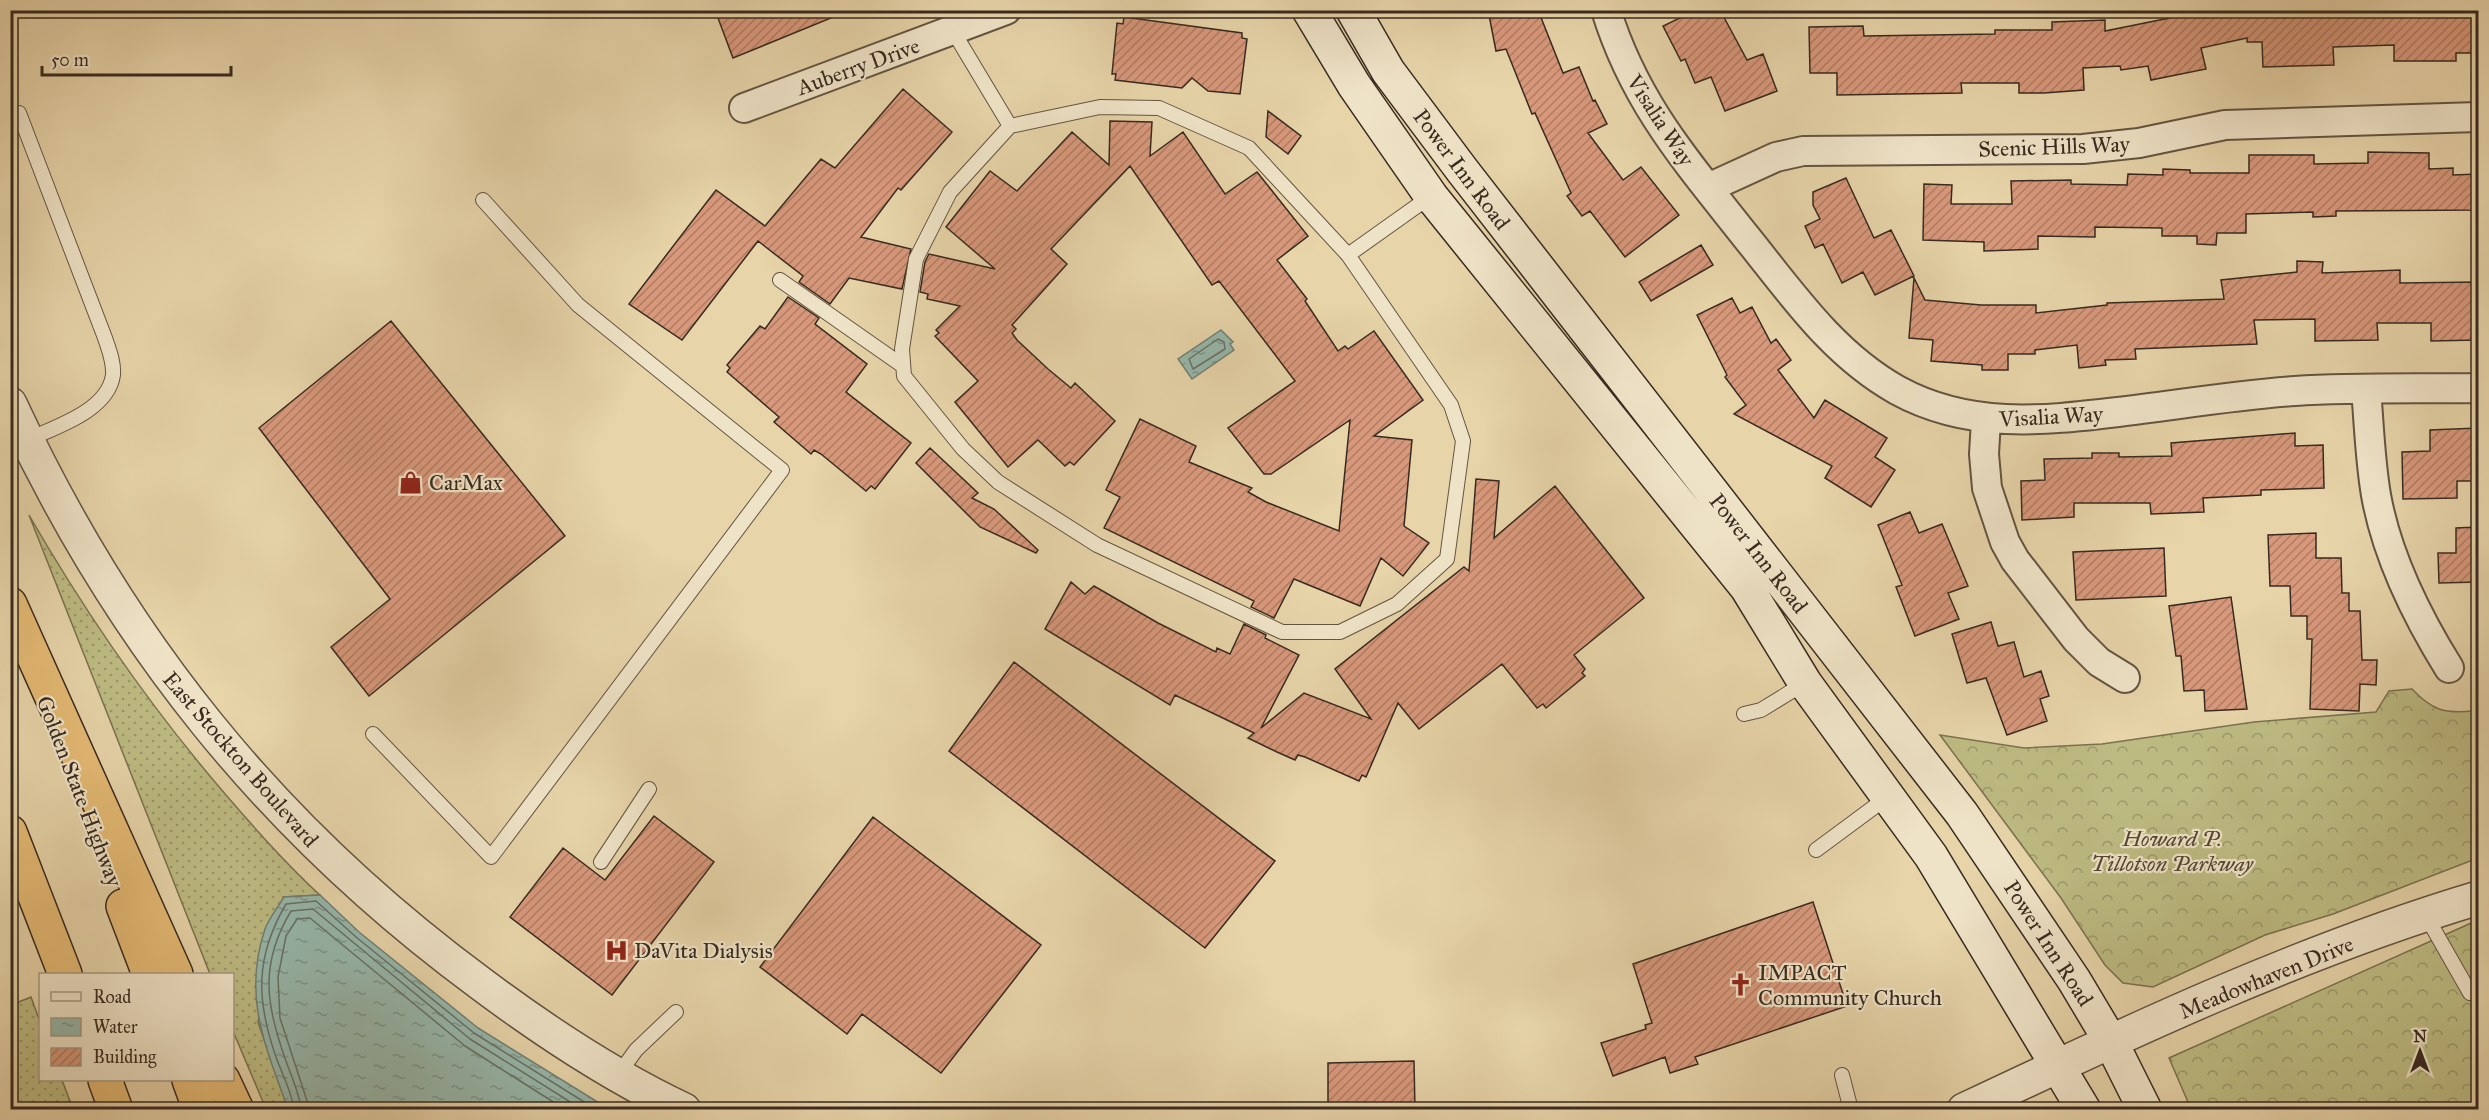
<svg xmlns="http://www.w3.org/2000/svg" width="2489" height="1120" viewBox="0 0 2489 1120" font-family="'IM FELL Great Primer',serif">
	<defs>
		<pattern id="grass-dots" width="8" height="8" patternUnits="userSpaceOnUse" patternTransform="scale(1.5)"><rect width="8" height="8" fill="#bdbb82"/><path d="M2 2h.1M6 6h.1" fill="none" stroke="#9b986a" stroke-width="1.8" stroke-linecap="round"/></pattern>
		<pattern id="forest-crowns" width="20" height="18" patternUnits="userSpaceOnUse" patternTransform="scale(1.5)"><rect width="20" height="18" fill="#bdbb82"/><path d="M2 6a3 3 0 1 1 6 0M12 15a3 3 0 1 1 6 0" fill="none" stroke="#9b986a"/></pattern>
		<pattern id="water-ripples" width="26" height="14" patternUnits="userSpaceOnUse" patternTransform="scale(1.5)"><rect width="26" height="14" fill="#97b8ac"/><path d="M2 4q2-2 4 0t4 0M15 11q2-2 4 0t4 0" fill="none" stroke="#7c968c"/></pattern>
		<pattern id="building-hatch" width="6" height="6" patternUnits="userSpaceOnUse" patternTransform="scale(1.5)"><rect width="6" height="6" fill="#d8987b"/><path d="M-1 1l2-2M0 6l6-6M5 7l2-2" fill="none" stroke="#b07c64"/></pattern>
	</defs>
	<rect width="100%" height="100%" fill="#e7d4a9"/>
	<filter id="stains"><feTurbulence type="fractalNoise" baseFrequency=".00333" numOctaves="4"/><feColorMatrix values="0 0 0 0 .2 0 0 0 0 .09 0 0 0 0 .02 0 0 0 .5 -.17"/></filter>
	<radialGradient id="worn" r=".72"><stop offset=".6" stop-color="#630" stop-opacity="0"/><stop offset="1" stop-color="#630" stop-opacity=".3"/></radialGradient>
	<path fill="url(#grass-dots)" stroke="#7a7251" stroke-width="1.5" d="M29,515C86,614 151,708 226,795C256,830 286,864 320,895L283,897L258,1022L288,1109H266L233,1031L232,974H210Z
		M31,997L40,1022V1080H62L73,1109H11V1005Z"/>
	<path fill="url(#forest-crowns)" stroke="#7a7251" stroke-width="1.5" d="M2412,689C2432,710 2444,714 2473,711L2478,715V858L2333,914L2265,935L2153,987L2123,983L2105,965L2061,898L1940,735L2024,748L2102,744L2254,722L2376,712L2389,691Z
		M2478,920V1109H2191L2169,1058Z"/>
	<path fill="url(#water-ripples)" stroke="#717f74" stroke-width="1.5" d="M1221,330L1233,342L1230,344L1234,350L1192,379L1178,359Z
		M320,895L359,932L478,1028L609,1109H288C266,1047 242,997 265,929C269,918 278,907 284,897Z"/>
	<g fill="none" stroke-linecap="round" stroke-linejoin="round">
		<path stroke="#687166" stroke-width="1.5" d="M1218,339L1224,342L1225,349L1193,369L1189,359Z
			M294,1110C292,1092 282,1074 276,1057C256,1000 255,957 286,904L316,901L356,937L474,1033L597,1110
			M301,1110C300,1094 291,1076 286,1061C266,1006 259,964 291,911L313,909L470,1039L583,1110
			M310,1110L280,1018L278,977L286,936L297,919L310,918L465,1046L566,1110"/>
	</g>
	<path fill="url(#building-hatch)" stroke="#382a20" stroke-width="1.5" d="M715,10H848V11L733,58Z
		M1488,10H1538L1563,73L1579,67L1593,101L1595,100L1607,124L1588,133L1623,180L1641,167L1679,215L1625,257L1590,211L1582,216L1567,196L1571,193L1535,113L1532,114L1506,49L1496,51Z
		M1678,10H1720L1747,60L1763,54L1777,91L1725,111L1711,77L1695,83L1685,59L1681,61L1663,26L1682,17Z
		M2209,10H2474L2475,53H2456V61H2394V45L2333,47L2334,65L2263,67L2262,42H2247V38L2201,48L2206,69L2151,80L2148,66L2121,70L2120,66L2083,68L2084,90L2044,93H2019V83H1961L1962,93L1837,95V73H1810L1809,27L1863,26L1864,36L1995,34V30H2052V22L2105,20V31Z
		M1124,17L1242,33V38L1247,39L1240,94L1208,91L1192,78L1182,88L1115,80L1116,74H1112L1117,23L1123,24Z
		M903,89L952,132L901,190L898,188L861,237L911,249L902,289L849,278L830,304L799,282L803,276L758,241L682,340L629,304L716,190L765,226L821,159L835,168Z
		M1268,111L1301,136L1288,154L1266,137Z
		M1110,121L1152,122L1150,156L1183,132L1225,194L1257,172L1308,236L1277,260L1307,299L1305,301L1338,351L1345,346L1348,349L1374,331L1423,400L1374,436L1412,440L1404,526L1429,543L1403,576L1381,558L1360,606L1294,579L1274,618L1251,607L1254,601L1104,528L1120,497L1106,490L1140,419L1196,446L1189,462L1252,488L1248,492L1266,502L1339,531L1350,420L1271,474H1264L1228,428L1295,381L1219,281L1212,285L1130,166L1051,249L1067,264L1012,325L1016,329L1012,333L1017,340L1048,369L1071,388L1075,383L1115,421L1074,465L1070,462L1065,466L1038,440L1008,467L955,402L978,381L935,336L939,333L936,330L960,306L927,299L928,294L920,292L925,262L929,254L995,269L946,227L990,171L1017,191L1072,132L1109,165Z
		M2368,152L2429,153V169L2453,168V175L2478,174V210L2336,211V216L2313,217V212L2246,214V233H2217L2216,245L2197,244V236H2162V228L2095,227V237L2038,236V249L1984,251V242L1923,240L1924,184L1952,185L1951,204H2012L2011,181L2071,180V184L2127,185L2128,174L2163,175V169L2190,170V173H2249V155H2314V164L2368,163Z
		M1846,178L1874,238L1891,230L1914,276L1875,295L1863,272L1842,283L1823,244L1815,248L1805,226L1820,219L1813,205V192Z
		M1701,245L1713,265L1651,301L1639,282Z
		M2297,261L2323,262L2322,273L2400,270V283L2478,282V340L2431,341V323H2377L2378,340L2315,341V319L2254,320L2257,344L2135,349L2136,359L2105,360L2106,365L2079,368L2077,345L2035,350V354H2008V370H1982V365L1931,361L1933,340L1909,338L1914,278L1925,300L1981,305H2036V313L2107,305V303L2224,299L2221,280L2297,272Z
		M788,297L819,318L815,324L867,364L846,392L911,443L875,489L871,486L866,491L821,454L814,450L811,454L774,422L779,417L727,372L730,368L727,365L760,326L765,329Z
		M1732,298L1740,313L1752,307L1771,343L1776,339L1791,360L1778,370L1814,418L1825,400L1887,438L1875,457L1895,470L1871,507L1825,478L1832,466L1734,414L1746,405L1725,377L1727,375L1697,315Z
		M391,321L565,536L369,696L331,647L390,599L259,428Z
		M2478,428V481H2457V498L2403,499L2402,452L2430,451V430Z
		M2295,433V446L2323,445L2324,488L2261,490V495L2203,498L2204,512L2151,514L2150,503H2074V517L2022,520L2021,481L2045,480L2044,459L2092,458V453H2119V457L2172,456L2171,443Z
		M930,448L978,493L972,498L994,509L1038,550L1036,553L980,527L916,463Z
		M1476,479L1499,481L1494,538L1555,486L1644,598L1574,655L1585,669L1582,673L1585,676L1546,708L1543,704L1537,708L1502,664L1419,729L1398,703L1366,777L1362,775L1359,781L1305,757L1298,755L1295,760L1277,752L1248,738L1254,733L1175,695L1170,705L1045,629L1071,582L1085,594L1094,586L1158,623L1216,652L1217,648L1230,654L1244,624L1266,635L1265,638L1299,655L1261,728L1304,693L1371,719L1335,669L1464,567L1469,571Z
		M1910,512L1919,533L1942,524L1968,586L1948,593L1959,619L1915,636L1896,587L1902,585L1878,525Z
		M2478,527V582L2439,583L2438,553H2456V528Z
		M2316,533V558H2341L2342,593H2349V611H2360L2362,660H2377L2376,685L2360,684L2359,711L2310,709L2312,639H2307V616H2291L2290,586H2270L2268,535Z
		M2164,548L2166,596L2076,600L2073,552Z
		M2231,597L2247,709L2205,711L2204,690L2184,691L2181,656H2176L2169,606Z
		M1991,622L1998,646L2014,642L2024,677L2041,671L2049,696L2040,699L2047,721L2007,735L1986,678L1967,683L1952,634Z
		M1014,662L1275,861L1205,948L949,751Z
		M654,816L714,862L612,995L510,917L563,848L605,880Z
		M873,817L1041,945L941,1073L862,1014L847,1034L760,967Z
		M1813,902L1847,1006L1695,1057L1698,1064L1670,1073L1665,1057L1613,1076L1601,1043L1646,1029L1645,1025L1652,1023L1633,964Z
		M1414,1061L1415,1110H1328V1063Z"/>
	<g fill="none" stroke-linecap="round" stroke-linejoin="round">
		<defs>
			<path id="service" d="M953,31L1010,126
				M19,113L105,338C109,350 114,362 113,375C108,411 55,427 27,440
				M1348,255L1451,405L1463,441L1447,559L1397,604L1340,632H1282L1097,545L998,482L963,449L904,376L902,349L916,259L950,192L1010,126L1100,107L1159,108L1249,148L1348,255L1431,196
				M780,280L903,366
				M1744,714L1761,710L1805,683
				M373,734L491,857L782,470L578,305L483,200
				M1816,850L1889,796
				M601,862L649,789
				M2425,914L2470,993L2478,989
				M618,1075L636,1050L676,1012
				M1842,1075L1851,1110"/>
			<path id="minor" d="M1606,10C1635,104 1688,163 1747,238C1792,294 1833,354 1897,390C1968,429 2042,421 2118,412C2177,405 2236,395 2295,391C2356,387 2418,389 2478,388
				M744,108L1006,10
				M1708,188L1776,157L1803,151L2083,149L2139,143L2225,125L2478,117
				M2366,389C2369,424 2370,460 2376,495C2387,557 2416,615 2449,668
				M1986,420L1984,454L1987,488L2005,542L2015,560L2076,639L2099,662L2125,678"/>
			<path id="tertiary" d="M10,404C120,641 270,828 480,983C544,1031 612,1076 684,1110
				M1964,1110C2131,1031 2301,951 2478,898"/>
			<path id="secondary" d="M1309,10L1354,85L1431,196L1747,588L1805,683L1931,856L2084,1110
				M1353,10L1388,71L1462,170L1962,814L2074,980L2111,1042L2145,1110"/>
			<path id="motorway" d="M10,604L176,974
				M10,832L65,974
				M123,906L149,974
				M105,1080L116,1110
				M189,1080L200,1110
				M223,1080L237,1110"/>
		</defs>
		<use href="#service" stroke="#645442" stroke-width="16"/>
		<use href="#minor" stroke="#645442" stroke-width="32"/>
		<use href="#tertiary" stroke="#645442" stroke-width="36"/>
		<use href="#secondary" stroke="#382a20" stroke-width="36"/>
		<use href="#motorway" stroke="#382a20" stroke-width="36"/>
		<use href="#service" stroke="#efe3c7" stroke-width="14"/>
		<use href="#minor" stroke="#efe3c7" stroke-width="28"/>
		<use href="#tertiary" stroke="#efe3c7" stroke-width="33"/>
		<use href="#secondary" stroke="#efe3c7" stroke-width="33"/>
		<use href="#motorway" stroke="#e4ba74" stroke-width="33"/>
	</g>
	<defs>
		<symbol id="shop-bare" viewBox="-9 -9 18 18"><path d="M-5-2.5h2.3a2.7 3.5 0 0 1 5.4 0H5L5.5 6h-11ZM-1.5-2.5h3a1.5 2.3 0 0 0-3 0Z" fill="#8f2418" stroke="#efe3c7" stroke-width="2.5" paint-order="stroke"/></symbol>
		<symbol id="hospital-bare" viewBox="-9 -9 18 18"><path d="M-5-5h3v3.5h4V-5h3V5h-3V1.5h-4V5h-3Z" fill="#8f2418" stroke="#efe3c7" stroke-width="2.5" paint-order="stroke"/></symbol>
		<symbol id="church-bare" viewBox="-9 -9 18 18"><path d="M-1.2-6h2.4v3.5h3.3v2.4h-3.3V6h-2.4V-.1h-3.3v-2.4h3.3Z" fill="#8f2418" stroke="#efe3c7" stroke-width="2.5" paint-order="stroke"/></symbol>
	</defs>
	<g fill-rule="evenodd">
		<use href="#shop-bare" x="394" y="466" width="33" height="33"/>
		<use href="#hospital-bare" x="600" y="934" width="33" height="33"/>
		<use href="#church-bare" x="1724" y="968" width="33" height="33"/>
	</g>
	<g text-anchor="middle" stroke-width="4.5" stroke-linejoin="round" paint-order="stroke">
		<g font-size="22" fill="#382a20" stroke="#efe3c7">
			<text transform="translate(858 66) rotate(-20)" y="8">Auberry Drive</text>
			<text transform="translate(1661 120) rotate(57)" y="8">Visalia Way</text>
			<text transform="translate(2054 146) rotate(-2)" y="8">Scenic Hills Way</text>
			<text transform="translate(1462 169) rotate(53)" y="8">Power Inn Road</text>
			<text transform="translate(2051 416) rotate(-3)" y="8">Visalia Way</text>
			<text transform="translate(1759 553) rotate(52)" y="8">Power Inn Road</text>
			<text transform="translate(241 759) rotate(49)" y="8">East Stockton Boulevard</text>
			<text transform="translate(80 791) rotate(69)" y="8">Golden State Highway</text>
			<text transform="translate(2049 943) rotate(57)" y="8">Power Inn Road</text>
			<text transform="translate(2266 977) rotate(-22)" y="8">Meadowhaven Drive</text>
		</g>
		<g font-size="22" fill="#382a20" stroke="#efe3c7" text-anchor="start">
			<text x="429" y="490">CarMax</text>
			<text x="634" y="958">DaVita Dialysis</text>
			<text x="1758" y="980">IMPACT<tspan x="1758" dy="25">Community Church</tspan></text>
		</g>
		<g font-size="22" font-style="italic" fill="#534734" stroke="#efe3c7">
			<text x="2172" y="846">Howard P.<tspan x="2172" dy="25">Tillotson Parkway</tspan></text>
		</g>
	</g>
	<rect width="2489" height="1120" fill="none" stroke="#e7d4a9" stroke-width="36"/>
	<rect x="12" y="12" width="2465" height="1096" fill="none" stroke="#382a20" stroke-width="3"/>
	<rect x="18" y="18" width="2453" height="1084" fill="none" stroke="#382a20" stroke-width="1.5"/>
	<rect x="39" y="973" width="195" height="108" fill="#efe3c7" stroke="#a69984" stroke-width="1.5"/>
	<rect x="51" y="992" width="30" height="9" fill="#efe3c7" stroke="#a69984" stroke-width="1.5"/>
	<text x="93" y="1003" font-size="18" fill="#382a20">Road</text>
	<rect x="51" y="1018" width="30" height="18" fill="url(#water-ripples)" stroke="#a69984" stroke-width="1.5"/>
	<text x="93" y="1033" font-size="18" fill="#382a20">Water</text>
	<rect x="51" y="1048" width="30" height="18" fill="url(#building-hatch)" stroke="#a69984" stroke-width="1.5"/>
	<text x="93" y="1063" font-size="18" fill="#382a20">Building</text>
	<g transform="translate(2420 1051)" stroke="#efe3c7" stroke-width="4.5" paint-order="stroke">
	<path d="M0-4.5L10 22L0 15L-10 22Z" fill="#382a20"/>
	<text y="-9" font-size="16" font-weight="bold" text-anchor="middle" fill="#382a20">N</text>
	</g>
	<path d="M42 66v9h189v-9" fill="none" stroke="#382a20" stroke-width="3"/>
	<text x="51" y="66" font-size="18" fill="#382a20" stroke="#efe3c7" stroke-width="4.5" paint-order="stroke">50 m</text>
	<rect width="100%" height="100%" filter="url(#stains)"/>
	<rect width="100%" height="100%" fill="url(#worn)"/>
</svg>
